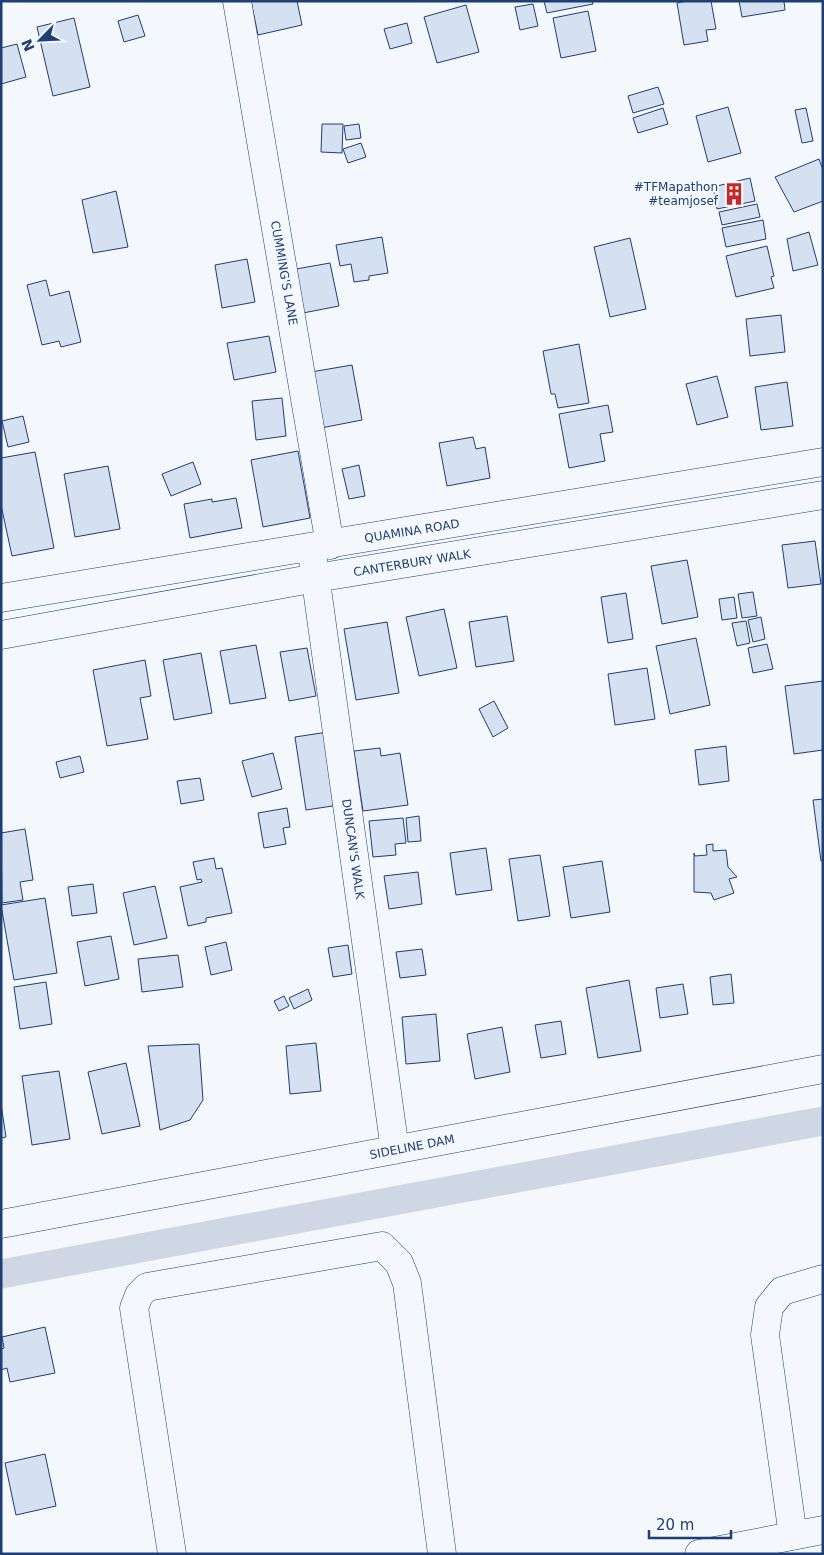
<svg xmlns="http://www.w3.org/2000/svg" width="824" height="1555" viewBox="0 0 824 1555" font-family="'DejaVu Sans',sans-serif">
	<rect width="100%" height="100%" fill="#f4f7fb"/>
	<g fill="none" stroke-linecap="round" stroke-linejoin="round">
		<path stroke="#cfd7e4" stroke-width="29" d="M1,1274L823,1121"/>
	</g>
	<path fill="#d5e0f0" stroke="#1d3f73" d="M251,1H297L302,25L258,35Z
		M544,1H592L593,4L547,13Z
		M687,1H711L716,29L706,30L708,41L684,45L677,3Z
		M739,1H784L785,10L742,17Z
		M533,4L538,26L520,30L515,7Z
		M466,5L479,52L437,63L424,17Z
		M588,11L596,51L561,58L553,18Z
		M138,15L145,36L124,42L118,21Z
		M74,18L90,87L53,96L37,27Z
		M407,23L412,43L390,49L384,29Z
		M17,44L26,77L1,84V48Z
		M658,87L664,104L633,113L628,96Z
		M728,107L741,153L708,162L696,116Z
		M663,108L668,124L638,133L633,118Z
		M806,108L813,141L802,143L795,110Z
		M322,124H343L342,153L321,152Z
		M359,124L361,138L346,140L344,126Z
		M361,143L366,157L348,163L343,149Z
		M819,159L823,170V201L794,212L775,177Z
		M750,178L755,201L717,209L713,187Z
		M116,191L128,247L93,253L82,200Z
		M757,204L760,217L722,225L719,212Z
		M763,220L766,239L726,247L722,228Z
		M809,232L818,265L793,271L787,239Z
		M382,237L388,273L369,276V280L354,282L351,264L340,266L336,245Z
		M630,238L646,309L610,317L594,247Z
		M767,246L774,276L771,277L774,288L736,297L726,256Z
		M247,259L255,302L222,308L215,265Z
		M330,263L339,306L303,313L296,269Z
		M46,280L50,296L69,291L81,342L61,347L59,341L42,345L27,285Z
		M781,315L785,352L750,356L746,319Z
		M269,336L276,372L234,380L227,343Z
		M579,344L589,403L558,408L555,394H551L543,351Z
		M352,365L362,420L321,428L311,372Z
		M717,376L728,417L697,425L686,384Z
		M787,382L793,426L761,430L755,387Z
		M282,398L286,436L256,440L252,401Z
		M608,405L613,432L600,434L605,461L569,468L559,414Z
		M23,416L29,442L8,447L2,421Z
		M473,437L476,449L485,447L490,478L447,486L439,443Z
		M298,451L310,518L263,527L251,460Z
		M35,452L54,548L12,556L1,505V458Z
		M193,462L201,484L171,496L162,474Z
		M359,465L365,496L349,499L342,469Z
		M108,466L120,529L75,537L64,474Z
		M236,498L242,528L190,538L184,504L212,499V502Z
		M815,541L821,584L788,588L782,545Z
		M687,560L698,617L662,624L651,566Z
		M753,592L757,616L742,618L738,594Z
		M626,593L633,639L608,643L601,597Z
		M734,597L737,618L722,620L719,599Z
		M444,609L457,668L419,676L406,617Z
		M507,616L514,661L476,667L469,622Z
		M761,617L765,639L753,642L748,620Z
		M746,621L750,643L737,646L732,623Z
		M387,622L399,693L356,700L344,629Z
		M696,638L710,705L670,714L656,646Z
		M767,644L773,669L753,673L748,648Z
		M256,645L266,698L230,704L220,651Z
		M307,648L316,696L289,701L280,652Z
		M201,653L212,713L174,720L163,660Z
		M145,660L151,696L140,698L148,739L107,746L93,670Z
		M647,668L655,719L615,725L608,674Z
		M823,681V750L794,754L785,686Z
		M494,701L508,728L493,737L479,709Z
		M328,732L339,805L306,810L295,737Z
		M726,746L729,781L699,785L695,750Z
		M380,748L381,756L400,753L408,805L363,811L354,751Z
		M273,753L282,789L252,797L242,761Z
		M80,756L84,772L60,778L56,762Z
		M200,778L204,800L181,804L177,781Z
		M823,799V861H821L813,800Z
		M287,808L290,827L283,828L286,844L264,848L258,813Z
		M419,816L421,841L408,842L406,818Z
		M403,818L406,843L395,844L396,855L373,857L369,821Z
		M25,829L33,880L20,882L23,900L2,903L1,833Z
		M713,844V851L726,850L728,867L737,877L729,879L734,893L714,900L711,893L694,892V853L695,856L707,855L706,845Z
		M486,848L492,890L456,895L450,853Z
		M540,855L550,916L518,921L509,859Z
		M214,858L216,869L222,868L232,913L206,918V922L188,926L180,887L202,882L201,879L197,880L193,862Z
		M602,861L610,912L571,918L563,867Z
		M418,872L422,904L389,909L384,876Z
		M93,884L97,913L72,916L68,887Z
		M155,886L167,938L134,945L123,893Z
		M45,898L57,973L14,980L1,905Z
		M111,936L119,979L85,986L77,942Z
		M226,942L232,970L211,975L205,947Z
		M348,945L352,974L333,977L328,948Z
		M422,949L426,975L400,978L396,952Z
		M178,955L183,987L142,992L138,959Z
		M731,974L734,1003L713,1005L710,977Z
		M629,980L641,1051L598,1058L586,988Z
		M46,982L52,1024L20,1029L14,987Z
		M683,984L688,1014L660,1018L656,988Z
		M308,989L312,1000L294,1009L289,998Z
		M284,996L289,1006L279,1011L274,1001Z
		M436,1014L440,1061L406,1064L402,1017Z
		M561,1021L566,1054L541,1058L535,1025Z
		M502,1027L510,1072L475,1079L467,1034Z
		M316,1043L321,1091L290,1094L286,1046Z
		M199,1044L203,1100L190,1120L160,1130L148,1046Z
		M126,1063L140,1126L102,1134L88,1072Z
		M59,1071L70,1139L32,1145L22,1076Z
		M1,1104L6,1137L1,1138Z
		M45,1327L55,1373L10,1382L7,1368L1,1370V1349L4,1348L2,1337Z
		M45,1454L56,1506L16,1515L5,1463Z"/>
	<g fill="none" stroke-linecap="round" stroke-linejoin="round">
		<defs>
			<path id="minor" d="M237,1L330,545
				M313,560L395,1150
				M1,598L823,462
				M1,635L316,578L823,495
				M1,1224L823,1069
				M793,1536L765,1335L769,1307L782,1291L823,1279
				M172,1554L134,1308L139,1295L147,1287L382,1246L399,1263L407,1283L442,1554
				M699,1554L823,1530"/>
		</defs>
		<use href="#minor" stroke="#1d3f73" stroke-width="29"/>
		<use href="#minor" stroke="#f4f7fb" stroke-width="28"/>
	</g>
	<defs>
		<symbol id="building-bare" viewBox="-9 -9 18 18"><path d="M-4-6H4V6H1V3H-1V6H-4ZM-2.5-4.3h1.7v1.8h-1.7ZM.8-4.3h1.7v1.8H.8ZM-2.5-1h1.7V.8h-1.7ZM.8-1h1.7V.8H.8Z" fill="#c62828" stroke="#f4f7fb" stroke-width="2.5" paint-order="stroke"/></symbol>
	</defs>
	<g fill-rule="evenodd">
		<use href="#building-bare" x="718" y="178" width="32" height="32"/>
	</g>
	<g text-anchor="middle" stroke-width="4" stroke-linejoin="round" paint-order="stroke">
		<g font-size="12" fill="#1d3f73" stroke="#f4f7fb" text-anchor="end">
			<text x="718" y="191">#TFMapathon<tspan x="718" dy="14">#teamjosef</tspan></text>
		</g>
		<g font-size="12" fill="#1d3f73" stroke="#f4f7fb">
			<text transform="translate(284 273) rotate(80)" y="4">CUMMING'S LANE</text>
			<text transform="translate(412 531) rotate(-9)" y="4">QUAMINA ROAD</text>
			<text transform="translate(412 563) rotate(-9)" y="4">CANTERBURY WALK</text>
			<text transform="translate(353 849) rotate(82)" y="4">DUNCAN'S WALK</text>
			<text transform="translate(412 1147) rotate(-11)" y="4">SIDELINE DAM</text>
		</g>
	</g>
	<rect width="824" height="1555" fill="none" stroke="#1d3f73" stroke-width="5"/>
	<g transform="translate(40 40) rotate(246)" stroke="#f4f7fb" stroke-width="4" paint-order="stroke">
	<path d="M0-4L9 19L0 12L-9 19Z" fill="#1d3f73"/>
	<text y="-8" font-size="14" font-weight="bold" text-anchor="middle" fill="#1d3f73">N</text>
	</g>
	<path d="M649 1530v8h82v-8" fill="none" stroke="#1d3f73" stroke-width="2.5"/>
	<text x="656" y="1530" font-size="15" fill="#1d3f73" stroke="#f4f7fb" stroke-width="4" paint-order="stroke">20 m</text>
</svg>
